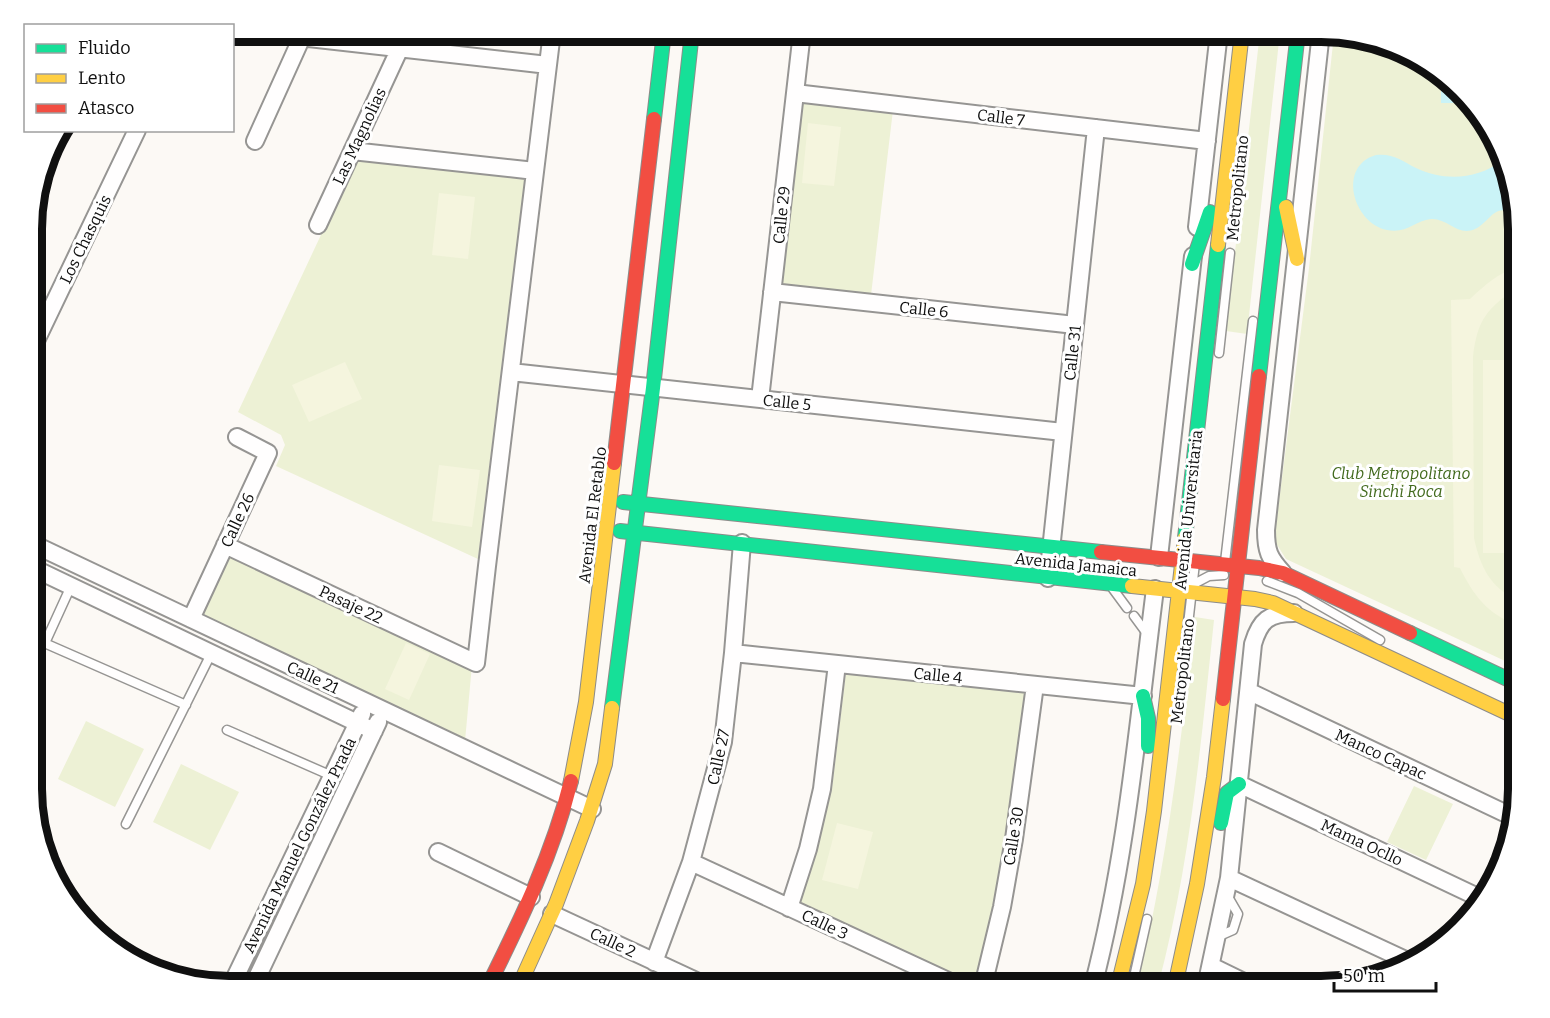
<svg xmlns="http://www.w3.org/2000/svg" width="1550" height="1018" viewBox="0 0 1550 1018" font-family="Bitter,serif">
	<rect width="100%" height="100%" fill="#fcf9f5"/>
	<path fill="#edf1d5" d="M1260,32H1280L1247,334L1226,331Z
		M1334,34L1384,42L1431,65L1492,130L1518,216V667L1286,559L1274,540L1309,268Z
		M801,99L893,110L871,295L779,284Z
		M357,158L525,177L478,559L276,466L285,445L281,435L238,412Z
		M227,550L472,665L465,741L198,614Z
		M1195,617L1214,620C1201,743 1190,866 1158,986H1137C1167,865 1181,741 1195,617Z
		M846,672L1028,693L995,911L977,985L800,904L832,788Z
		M86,721L144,749L115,807L58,779Z
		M181,764L239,792L210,850L153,822Z
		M1414,786L1453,804L1426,860L1387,842Z"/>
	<path fill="#f5f5de" d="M808,123L841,127L834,186L802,183Z
		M439,193L475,197L468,259L432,255Z
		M1518,267V288C1487,307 1477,321 1473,357L1474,538C1480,566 1490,588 1518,600V624C1489,617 1472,593 1460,568L1454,567L1451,300L1470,299C1485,285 1498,273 1518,267Z
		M1483,360H1518V553H1483Z
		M345,362L362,399L309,422L292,385Z
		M439,465L480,470L472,527L432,521Z
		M406,643L430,654L409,700L385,689Z
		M837,823L873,832L858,889L822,880Z"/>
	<path fill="#caf3f7" d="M1441,75L1465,102V103H1441Z
		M1376,155C1393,153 1402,161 1416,168C1443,181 1477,180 1501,161L1518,216C1494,200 1491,222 1475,229C1458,237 1448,218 1431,219C1414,221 1407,234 1387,230C1353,223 1337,166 1376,155Z"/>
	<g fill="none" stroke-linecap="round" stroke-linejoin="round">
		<defs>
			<path id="lane" d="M1219,353L1230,253
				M1225,562L1253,321
				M1267,581L1298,593L1380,640
				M1192,585L1209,576L1224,575
				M1113,589L1127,608
				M1134,616L1148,635
				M33,638L186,705
				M45,643L71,586
				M1184,660L1195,563
				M227,730L332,776
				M126,824L211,654
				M1217,937L1233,930L1238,914L1227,895
				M1132,986L1147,919"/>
			<path id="street" d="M255,32L548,65
				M795,93L1207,141
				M255,141L302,37
				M352,151L535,171
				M318,225L400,48
				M1197,227L1219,32
				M772,292L1075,325
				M33,347L137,130
				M511,372L1063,432
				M760,399L802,32
				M33,544L592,809
				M225,545L476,663L487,566L552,32
				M1159,557L1193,256
				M33,568L374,731
				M1283,573C1269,558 1266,551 1266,530L1321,32
				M1048,578L1096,128
				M191,619L268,453L237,437
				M733,653L1143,696
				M1250,692L1513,817
				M1239,784L1484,900
				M438,852L531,897
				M691,862L959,986
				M1229,878L1412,963
				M789,908L808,849L822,789L837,664
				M552,914L707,986
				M654,962L691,862L723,742L733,653L742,543
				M1211,966L1252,986
				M231,986L362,714
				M253,986L378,722
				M983,986L1002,907L1014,839L1035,685
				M1093,986C1127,856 1138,722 1155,589
				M1206,986L1229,878L1253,644C1260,620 1269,613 1294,613"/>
			<path id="fast" d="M654,119L664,32
				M1192,264L1210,212
				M1259,376L1298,32
				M623,502L1101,552
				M620,531L1132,586
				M1185,538L1218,245
				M1410,633L1518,684
				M1143,696L1148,718V746
				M612,708L653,388L692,32
				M1221,823L1227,793L1239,784"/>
			<path id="slow" d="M1286,207L1297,259
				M1218,245L1242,32
				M1132,586L1255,599L1273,603L1518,718
				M571,781L586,702L614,463
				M519,986L556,904L587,821L605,764L612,708
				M1118,986L1143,884L1154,811L1185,538
				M1175,986L1197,884L1214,777L1223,699"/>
			<path id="jam" d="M614,463L654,119
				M1101,552L1259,568L1283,573L1410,633
				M1223,699L1259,376
				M488,986C521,920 553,853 571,781"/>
		</defs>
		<use href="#lane" stroke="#969593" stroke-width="11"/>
		<use href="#street" stroke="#969593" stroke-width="20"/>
		<use href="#fast" stroke="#8d8c8a" stroke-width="16"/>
		<use href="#slow" stroke="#8d8c8a" stroke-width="16"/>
		<use href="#jam" stroke="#8d8c8a" stroke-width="16"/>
		<use href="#lane" stroke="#fffefe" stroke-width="8"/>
		<use href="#street" stroke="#fffefe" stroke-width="16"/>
		<use href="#fast" stroke="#16e098" stroke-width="14"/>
		<use href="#slow" stroke="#ffcf43" stroke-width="14"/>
		<use href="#jam" stroke="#f24e42" stroke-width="14"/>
	</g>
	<g text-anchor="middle" stroke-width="6" stroke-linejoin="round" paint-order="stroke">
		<g font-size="16" fill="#101010" stroke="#fff">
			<text transform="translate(1001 117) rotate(7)" y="6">Calle 7</text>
			<text transform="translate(359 136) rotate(-65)" y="6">Las Magnolias</text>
			<text transform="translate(1237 188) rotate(-84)" y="6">Metropolitano</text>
			<text transform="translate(781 215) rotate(-84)" y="6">Calle 29</text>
			<text transform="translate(85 239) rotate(-64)" y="6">Los Chasquis</text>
			<text transform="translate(924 309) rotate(6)" y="6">Calle 6</text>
			<text transform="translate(1072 353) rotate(-84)" y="6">Calle 31</text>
			<text transform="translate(787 402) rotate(6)" y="6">Calle 5</text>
			<text transform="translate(1188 510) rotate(-84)" y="6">Avenida Universitaria</text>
			<text transform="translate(592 515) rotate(-83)" y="6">Avenida El Retablo</text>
			<text transform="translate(237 520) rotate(-65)" y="6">Calle 26</text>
			<text transform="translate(1076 564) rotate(6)" y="6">Avenida Jamaica</text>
			<text transform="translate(351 604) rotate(25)" y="6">Pasaje 22</text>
			<text transform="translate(1182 671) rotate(-83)" y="6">Metropolitano</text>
			<text transform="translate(938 675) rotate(6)" y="6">Calle 4</text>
			<text transform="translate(313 677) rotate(25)" y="6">Calle 21</text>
			<text transform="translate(1381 754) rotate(25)" y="6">Manco Capac</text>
			<text transform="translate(718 757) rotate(-78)" y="6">Calle 27</text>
			<text transform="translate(1013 836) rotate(-81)" y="6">Calle 30</text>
			<text transform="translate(1362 842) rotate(25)" y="6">Mama Ocllo</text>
			<text transform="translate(299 845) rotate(-64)" y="6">Avenida Manuel González Prada</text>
			<text transform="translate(825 924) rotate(25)" y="6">Calle 3</text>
			<text transform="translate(613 942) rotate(25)" y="6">Calle 2</text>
		</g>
		<g font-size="16" font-style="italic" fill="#426a1d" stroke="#fff">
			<text x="1401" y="479">Club Metropolitano<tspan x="1401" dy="18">Sinchi Roca</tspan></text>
		</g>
	</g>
	<path d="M0 0H1550V1018H0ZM229 42H1321A187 187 0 0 1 1508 229V789A187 187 0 0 1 1321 976H229A187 187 0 0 1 42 789V229A187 187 0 0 1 229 42Z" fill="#fff" fill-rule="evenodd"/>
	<path fill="none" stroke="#101010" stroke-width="8" d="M229 42H1321A187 187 0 0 1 1508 229V789A187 187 0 0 1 1321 976H229A187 187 0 0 1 42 789V229A187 187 0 0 1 229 42Z"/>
	<rect x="24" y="24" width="210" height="108" fill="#ffffff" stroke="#9f9f9f" stroke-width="1.5"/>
	<rect x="36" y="44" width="30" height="9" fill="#16e098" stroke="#9f9f9f" stroke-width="1.5"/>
	<text x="78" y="54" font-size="18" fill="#101010">Fluido</text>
	<rect x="36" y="74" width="30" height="9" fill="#ffcf43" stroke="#9f9f9f" stroke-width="1.5"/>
	<text x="78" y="84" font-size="18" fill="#101010">Lento</text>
	<rect x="36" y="104" width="30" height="9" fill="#f24e42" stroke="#9f9f9f" stroke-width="1.5"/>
	<text x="78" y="114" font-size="18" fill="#101010">Atasco</text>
	<path d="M1334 982v9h102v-9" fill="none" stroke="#101010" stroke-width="3"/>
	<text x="1343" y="982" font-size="18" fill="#101010" stroke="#ffffff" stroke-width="4.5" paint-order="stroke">50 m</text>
</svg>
